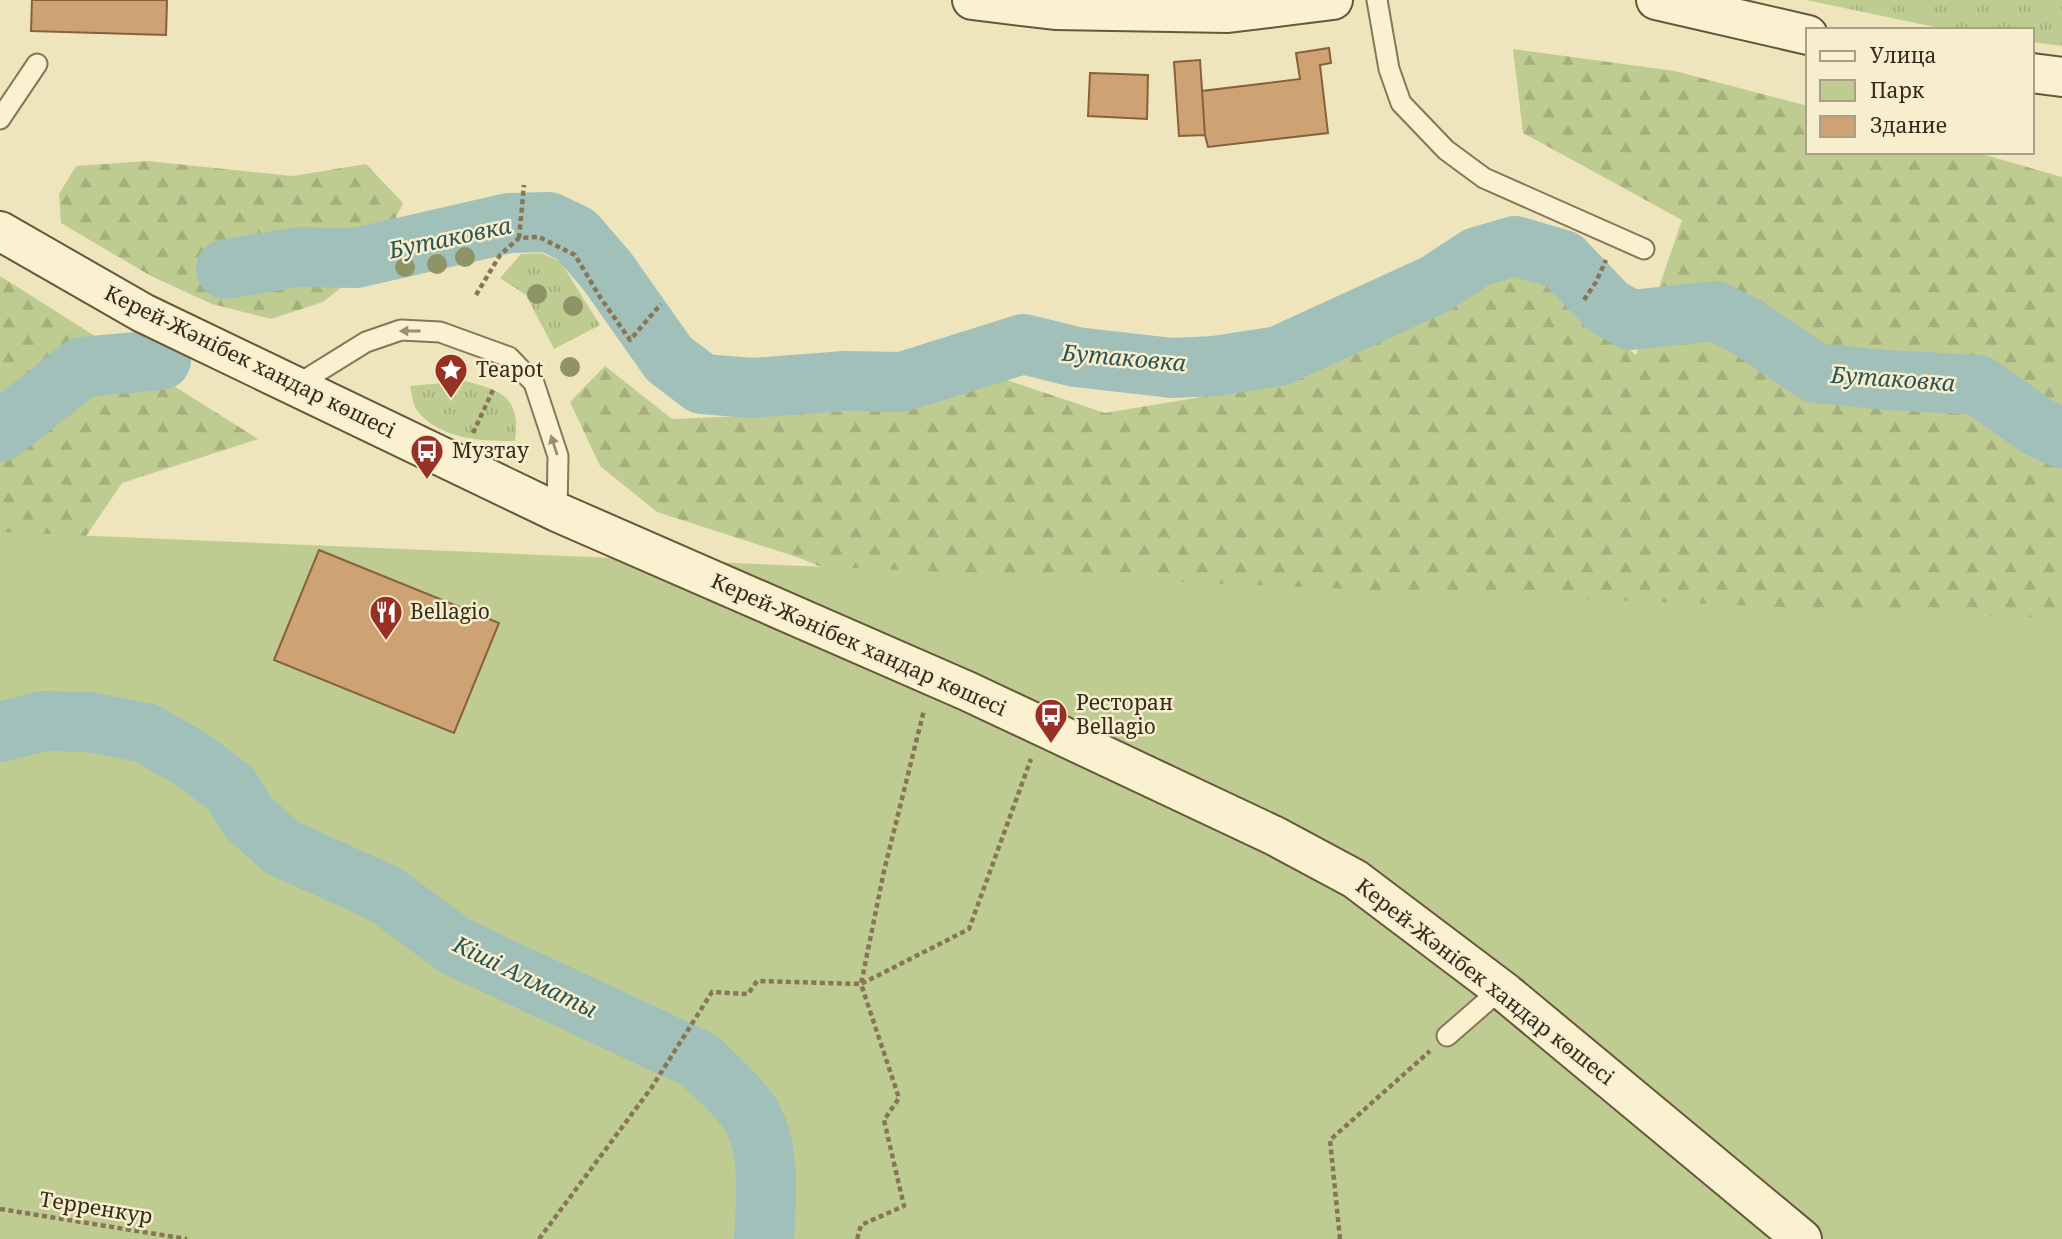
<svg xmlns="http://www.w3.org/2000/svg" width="2062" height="1239" viewBox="0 0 2062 1239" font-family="'Noto Serif',serif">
	<defs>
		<pattern id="grass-tufts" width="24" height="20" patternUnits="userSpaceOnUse" patternTransform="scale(1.75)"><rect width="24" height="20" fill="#bfcc91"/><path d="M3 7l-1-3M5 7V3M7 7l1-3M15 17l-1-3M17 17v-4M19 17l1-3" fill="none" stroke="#a5af7c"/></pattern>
		<pattern id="forest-firs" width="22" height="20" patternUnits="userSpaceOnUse" patternTransform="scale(1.75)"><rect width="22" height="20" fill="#bfcc91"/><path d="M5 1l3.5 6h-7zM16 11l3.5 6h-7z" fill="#a5af7c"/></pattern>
	</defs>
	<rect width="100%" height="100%" fill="#eee5bd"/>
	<path fill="url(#grass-tufts)" d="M1806,0H2062V46L2032,42V30H1949Z
		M541,253L560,261L600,325L554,349L526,295L500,278L521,254Z
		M465,381C503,390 521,399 515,441C483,442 441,439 418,412C413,406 412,394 410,386Z"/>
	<path fill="url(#forest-firs)" d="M1513,49L1675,71L1808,106V152H1975L2062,177V1239L1091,683L800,558L657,512L600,466L570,402L605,366L672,419L851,411L1004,379L1105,413L1273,385L1422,301L1523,260L1636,355L1682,220L1523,133Z
		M147,161L293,176L366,164L403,203L375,261L323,302L271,319L212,304L151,276L61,223L59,194L76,166Z
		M0,276L258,439L122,483L0,663Z"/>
	<path fill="#bfcc91" d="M0,532L2062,619V1239H0Z"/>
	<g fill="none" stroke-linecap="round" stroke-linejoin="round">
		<path stroke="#a1c0ba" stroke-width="60" d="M226,269L298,257L356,258L509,223L549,222L576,235L607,271L669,359L702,384L752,388L845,381L902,382L1023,344L1076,357L1172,368L1215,366L1279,356L1436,284L1477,257L1515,246L1563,260L1608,307L1631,320L1715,311L1747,327L1815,373L1886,380L1978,385L2040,428L2062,438
			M0,432L82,367L161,360
			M0,732L43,721L88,722L146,733L194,761L230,788L249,818L283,848L385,894L455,946L699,1060C715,1076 735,1092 748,1111C772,1145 766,1200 764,1239"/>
	</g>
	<path fill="#cea272" stroke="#86613c" stroke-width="2" d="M32,0H167L166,35L31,31Z
		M1329,48L1331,63L1320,65L1328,133L1208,147L1205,135L1202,91L1300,79L1296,53Z
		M1200,60L1205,135L1179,136L1174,62Z
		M1090,73L1148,75L1147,119L1088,116Z
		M319,550L499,623L454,733L274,660Z"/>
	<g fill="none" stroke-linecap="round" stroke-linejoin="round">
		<defs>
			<path id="lane" d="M1377,0L1389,69L1401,103L1446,150L1484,178L1644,249
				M0,119L37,64
				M295,386L366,342L401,330L440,332L509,357L534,383L558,456L557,512
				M1447,1036L1501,989"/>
			<path id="secondary" d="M972,0L1055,10L1228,13L1333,0
				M1656,0L1808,35
				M2032,73L2062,77
				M0,231L143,313L557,512L967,691L1275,836L1355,879L1506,993L1802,1239"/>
		</defs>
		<use href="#lane" stroke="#877556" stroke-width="23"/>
		<use href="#secondary" stroke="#68563a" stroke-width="42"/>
		<path stroke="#877556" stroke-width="4.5" stroke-dasharray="5 3.5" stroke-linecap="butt" d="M519,238L524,185
			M476,295L500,255L519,238L539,237L575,255L600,297L630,340L661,304
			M1584,300L1596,282L1606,260
			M473,433L493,390
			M0,1209L187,1239
			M539,1239L652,1087L712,992L748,994L757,981L861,984L884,871L924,710
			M857,1239L861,1225L904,1206L884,1120L899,1098L861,984L969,929L1031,759
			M1340,1239L1330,1140L1430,1051"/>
		<use href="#lane" stroke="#f9f1d0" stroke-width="19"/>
		<use href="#secondary" stroke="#f9f1d0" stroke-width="38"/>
	</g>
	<g fill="#8f9467">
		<circle cx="465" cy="257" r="10"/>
		<circle cx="437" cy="264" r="10"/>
		<circle cx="405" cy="267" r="10"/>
		<circle cx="537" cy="294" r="10"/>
		<circle cx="573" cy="306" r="10"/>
		<circle cx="570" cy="367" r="10"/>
	</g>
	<defs><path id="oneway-solid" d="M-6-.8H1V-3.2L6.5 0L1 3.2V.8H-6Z" transform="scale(1.75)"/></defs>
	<g fill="#978e76">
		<use href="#oneway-solid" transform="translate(410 331) rotate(-180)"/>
		<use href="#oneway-solid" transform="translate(554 445) rotate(-108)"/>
	</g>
	<defs>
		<symbol id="sight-pin" viewBox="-11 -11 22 30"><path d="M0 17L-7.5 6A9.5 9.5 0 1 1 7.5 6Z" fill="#973025" stroke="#f6eecd"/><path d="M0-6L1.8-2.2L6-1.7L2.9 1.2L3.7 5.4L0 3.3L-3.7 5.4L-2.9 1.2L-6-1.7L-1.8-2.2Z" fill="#fff"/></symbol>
		<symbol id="bus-pin" viewBox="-11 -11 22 30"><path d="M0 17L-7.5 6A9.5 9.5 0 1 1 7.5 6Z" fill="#973025" stroke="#f6eecd"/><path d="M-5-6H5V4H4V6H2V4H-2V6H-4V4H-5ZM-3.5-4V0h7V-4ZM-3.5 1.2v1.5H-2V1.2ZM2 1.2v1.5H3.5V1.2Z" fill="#fff"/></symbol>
		<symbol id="restaurant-pin" viewBox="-11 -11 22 30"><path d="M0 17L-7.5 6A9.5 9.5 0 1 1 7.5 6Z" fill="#973025" stroke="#f6eecd"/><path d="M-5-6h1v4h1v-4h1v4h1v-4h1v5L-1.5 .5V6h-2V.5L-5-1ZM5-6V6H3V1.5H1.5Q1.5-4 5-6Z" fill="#fff"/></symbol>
	</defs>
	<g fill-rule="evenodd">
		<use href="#sight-pin" x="432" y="351" width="38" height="52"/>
		<use href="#bus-pin" x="408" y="432" width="38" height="52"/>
		<use href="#restaurant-pin" x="367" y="593" width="38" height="52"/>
		<use href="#bus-pin" x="1032" y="696" width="38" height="52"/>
	</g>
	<g text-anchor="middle" stroke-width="5" stroke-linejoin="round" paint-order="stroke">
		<g font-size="21" fill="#352b1b" stroke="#f6eecd">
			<text transform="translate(250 362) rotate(26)" y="7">Керей-Жәнібек хандар көшесі</text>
			<text transform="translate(859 645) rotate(24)" y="7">Керей-Жәнібек хандар көшесі</text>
			<text transform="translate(1485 982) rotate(38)" y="7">Керей-Жәнібек хандар көшесі</text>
			<text transform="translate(96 1208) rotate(9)" y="7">Терренкур</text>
		</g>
		<g font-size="21" fill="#352b1b" stroke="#f6eecd" text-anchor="start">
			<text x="476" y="377">Teapot</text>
			<text x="452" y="458">Музтау</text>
			<text x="410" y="619">Bellagio</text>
			<text x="1076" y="710">Ресторан<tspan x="1076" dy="24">Bellagio</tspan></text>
		</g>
		<g font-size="23" font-style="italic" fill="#2a5456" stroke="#f6eecd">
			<text transform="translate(450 238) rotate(-12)" y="8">Бутаковка</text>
			<text transform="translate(1124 358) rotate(5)" y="8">Бутаковка</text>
			<text transform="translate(1893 379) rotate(4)" y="8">Бутаковка</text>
			<text transform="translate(525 977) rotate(26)" y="8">Кіші Алматы</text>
		</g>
	</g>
	<rect x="1806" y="28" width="228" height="126" fill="#f6eecd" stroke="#a9a086" stroke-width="2"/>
	<rect x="1820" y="51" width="35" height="10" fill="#f9f1d0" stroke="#a9a086" stroke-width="2"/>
	<text x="1870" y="63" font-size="21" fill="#352b1b">Улица</text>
	<rect x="1820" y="80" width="35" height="21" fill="#bfcc91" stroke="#a9a086" stroke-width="2"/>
	<text x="1870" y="98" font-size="21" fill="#352b1b">Парк</text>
	<rect x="1820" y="116" width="35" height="21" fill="#cea272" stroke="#a9a086" stroke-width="2"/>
	<text x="1870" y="133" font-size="21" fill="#352b1b">Здание</text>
</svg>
